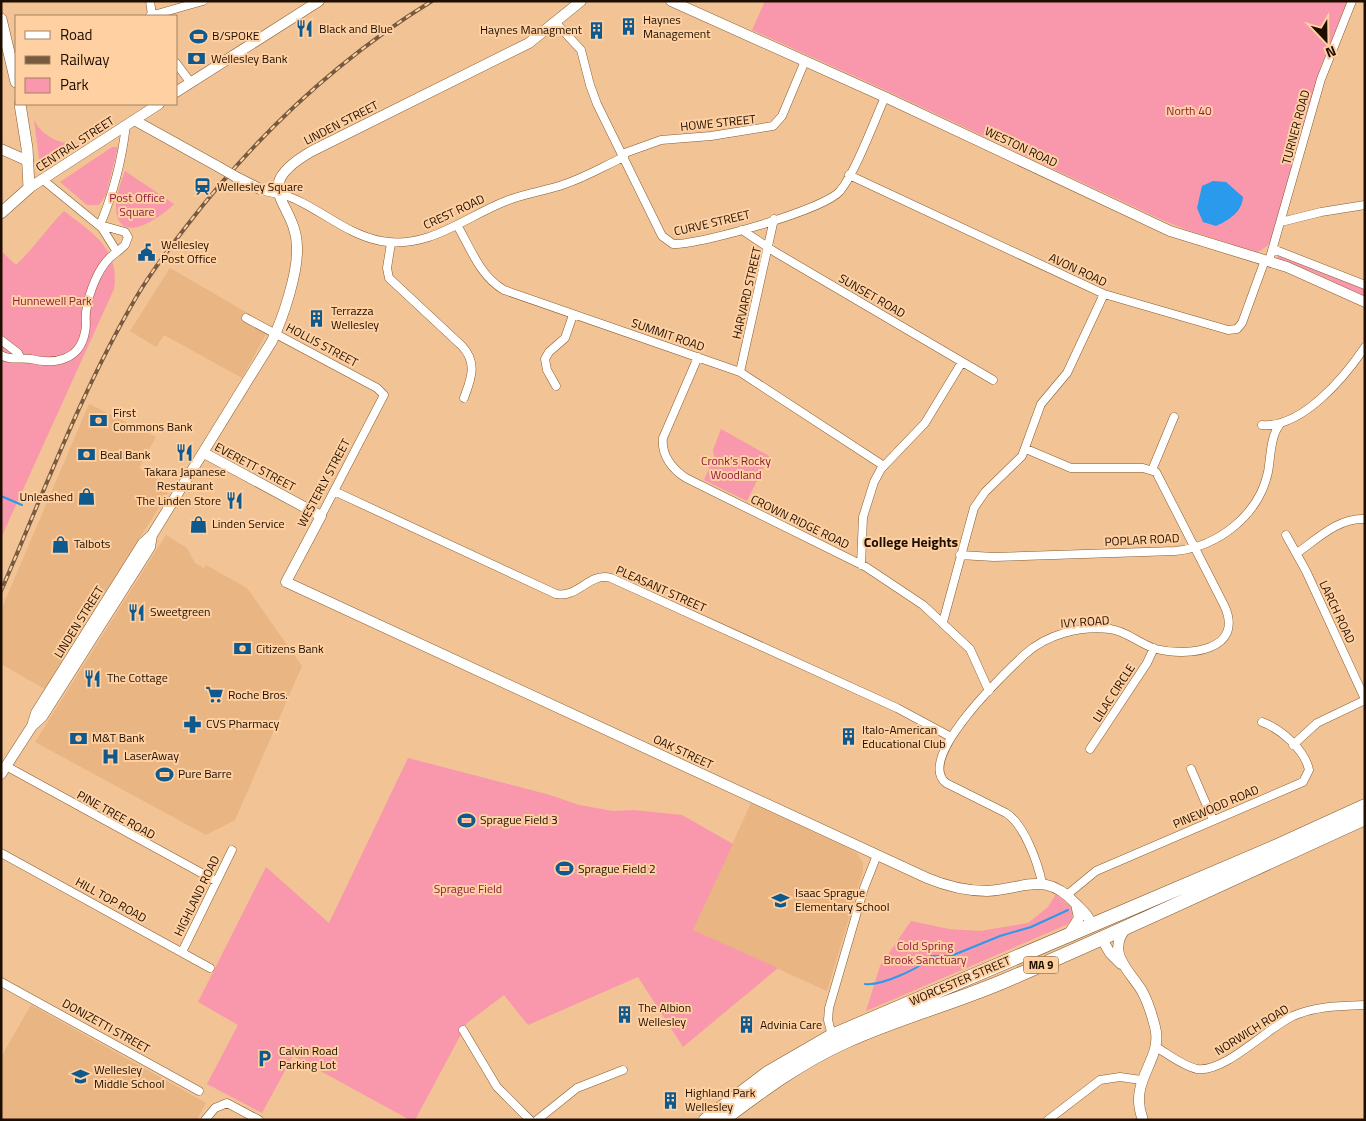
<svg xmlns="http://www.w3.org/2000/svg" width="1366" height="1121" viewBox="0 0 1366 1121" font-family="'Titillium Web',sans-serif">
	<rect width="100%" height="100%" fill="#f1c395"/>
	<path fill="#e9b582" d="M170,268L251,315L247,321L267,332L242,378L164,335L156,347L130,331Z
		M89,404L156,437L139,468L171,488L45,689L1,664V610Z
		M166,535L187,548L195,563L204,568L206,565L247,588L302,666L235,820L206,835L35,742Z
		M751,803L848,848L857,853L863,863V871L827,991L693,930Z
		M31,1005L206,1103L197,1120H1V1057Z"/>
	<path fill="#f997ac" d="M765,1H1348L1320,68L1272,240C1258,258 1250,253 1232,247V244L1187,230L1158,218L883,89L752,30Z
		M34,120C44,139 64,146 84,143L50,165H44L39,158Z
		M112,147H118L106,195L99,205H87L60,182Z
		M125,171L174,204C161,217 120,247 116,210C115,197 121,183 125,171Z
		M64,211C92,233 120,248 114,289L1,538V251L16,265C34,248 47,228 64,211Z
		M1279,255L1365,288V297L1317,274L1280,260L1277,258Z
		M721,429L769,456L747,501L704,480L714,457L713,450Z
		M408,758L550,795L579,805L613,811L634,810L682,815L733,844L693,930L778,968L683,1047L638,977L528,1025L504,995L467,1023L415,1120H410L293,1056L262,1113L207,1084L238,1025L198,1002L266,867L329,923Z
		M1056,894L1073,909L1072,920L1066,925L866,1011L880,966L911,921L949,929L980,931L1028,923L1048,907Z"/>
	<path fill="#2a9aec" d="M1213,181L1226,182L1243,197C1242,212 1229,220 1216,226L1203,222L1197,208L1202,186Z"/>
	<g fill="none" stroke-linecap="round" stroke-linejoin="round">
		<path stroke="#2a9aec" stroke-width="2" d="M1,496L22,505
			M865,984C881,986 922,968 931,956H951L1000,936L1031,927L1068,910"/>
		<defs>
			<path id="street" d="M150,1L152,15
				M150,16L203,1
				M556,23L581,50L590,85L597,104L662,236L673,244C699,245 824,210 840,191C856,171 874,122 885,97
				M176,63L191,83
				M622,154L661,140L711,136L773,126L782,116L805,61
				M849,175L1104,294L1228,330L1237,329L1242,323L1265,260
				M42,179L102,228L117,252L125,245L128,237L125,232L100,225
				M278,193C315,203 343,234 381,241C428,250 465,217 506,201C525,193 546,191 565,184C586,177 604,166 624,157
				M1281,222L1321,212L1365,205
				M100,225C113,194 122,159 126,125
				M457,225C471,249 480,276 504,290L740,372L884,466
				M742,230L775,252L993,380
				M391,243L387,268L389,278L462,346C478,363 471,379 464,398
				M1273,249L1365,285
				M1269,261L1321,79L1352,1
				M246,318L377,388L384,395L321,516
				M1,340L18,353L20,357
				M1,355C10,361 21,357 31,359C55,365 80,360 85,332C87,325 85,319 86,312C89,292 99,263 117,252
				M698,357L663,438C661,455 672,469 686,478L866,567L923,605L970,649L989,691
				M740,372L774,219
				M556,386L547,370L545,359L549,352L565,338L573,315
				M1262,425C1302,428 1344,378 1365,347
				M1026,449L1071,468H1143L1156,472L1224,605C1246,651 1187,657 1156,649C1139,644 1127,631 1110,629C1079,626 1047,634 1024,655C1005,673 915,758 946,783L1006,813C1024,824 1038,863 1042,883
				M1152,470L1174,417
				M334,491L556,594C579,598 589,572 611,578L897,708L951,737
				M1286,535L1306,571L1365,699
				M1297,553C1317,539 1339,517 1365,519
				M960,555L994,557L1175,551C1218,547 1259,515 1268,472C1271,456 1270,437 1280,424
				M861,565L863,517L874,482L881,469L925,423L962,362
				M943,622L974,508L985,492L1022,456L1041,404L1067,373L1104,294
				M1293,745L1317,723L1365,700
				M1090,749L1147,663L1154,648
				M6,766L216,881
				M1191,769L1213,820
				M1,853L210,968
				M1068,894L1096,871L1303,782L1309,770C1305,750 1281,729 1262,722
				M182,952L232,850
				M1,982L199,1091
				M463,1030L497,1087L530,1120
				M832,1036L828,1020L829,1008L864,888L877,855
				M1156,1047C1168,1054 1183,1066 1197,1069C1225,1073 1267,1028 1293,1016C1316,1006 1340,1006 1365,1005
				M205,1120L215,1108L227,1103L259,1120
				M537,1120L577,1088L623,1070
				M1048,1120L1100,1080L1120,1077L1141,1080"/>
			<path id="secondary" d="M671,1L885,97L1170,231L1287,267L1365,302
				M176,92L319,1
				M134,120L217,166
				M1,149L28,161
				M238,178L260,189L278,193
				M29,188L159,104
				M204,453L321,516L286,582L927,878C946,886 965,891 987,891C1025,889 1045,870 1076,904C1083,911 1088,915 1092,925
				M32,726L36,713L143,543L152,535L272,341C283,318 298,273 297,248C297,201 246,189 312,151L529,43L581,1
				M1,774L32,726L42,717L150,547L152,535
				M1127,927C1105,952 1129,970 1142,991C1148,1002 1152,1015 1155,1027C1164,1060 1127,1080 1143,1120
				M1068,935L1079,918L1076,904
				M1102,939L1110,953L1121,964"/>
			<path id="primary" d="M1,19L16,82
				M1,213L29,188L27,148L20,104"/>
			<path id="highway" d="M706,1120L768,1073L832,1036L1275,847L1365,806
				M722,1120C762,1090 801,1061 846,1041C899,1017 956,1002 1009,979C1129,928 1246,872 1365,818"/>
		</defs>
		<use href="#street" stroke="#865d32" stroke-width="9"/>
		<use href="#secondary" stroke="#865d32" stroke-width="11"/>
		<use href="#primary" stroke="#865d32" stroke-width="12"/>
		<use href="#highway" stroke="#865d32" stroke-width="15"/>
		<use href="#street" stroke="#fff" stroke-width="8"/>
		<use href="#secondary" stroke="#fff" stroke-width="10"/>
		<use href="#primary" stroke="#fff" stroke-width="11"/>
		<use href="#highway" stroke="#fff" stroke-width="14"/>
		<defs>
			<path id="rail" d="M1,591C44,492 82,389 137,296C151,272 168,250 185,228C253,139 336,60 432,1"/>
		</defs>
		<use href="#rail" stroke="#775a3f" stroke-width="4"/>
		<use href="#rail" stroke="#fed0a2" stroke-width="2" stroke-dasharray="5.5" stroke-linecap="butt"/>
		<defs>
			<path id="secondary-bridge" d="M217,166L238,178"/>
		</defs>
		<use href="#secondary-bridge" stroke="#865d32" stroke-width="11" stroke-linecap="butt"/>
		<use href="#secondary-bridge" stroke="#fff" stroke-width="10"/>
	</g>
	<defs>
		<symbol id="building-bare" viewBox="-9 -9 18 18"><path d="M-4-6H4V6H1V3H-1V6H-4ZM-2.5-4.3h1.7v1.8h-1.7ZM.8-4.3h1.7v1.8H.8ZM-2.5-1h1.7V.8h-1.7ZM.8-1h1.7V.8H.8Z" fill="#10598d" stroke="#fed0a2" stroke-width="2.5" paint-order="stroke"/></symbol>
		<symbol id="restaurant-bare" viewBox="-9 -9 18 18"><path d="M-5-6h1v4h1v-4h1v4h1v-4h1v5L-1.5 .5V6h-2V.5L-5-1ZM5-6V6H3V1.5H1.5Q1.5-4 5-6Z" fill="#10598d" stroke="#fed0a2" stroke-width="2.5" paint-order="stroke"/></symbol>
		<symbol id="stadium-bare" viewBox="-9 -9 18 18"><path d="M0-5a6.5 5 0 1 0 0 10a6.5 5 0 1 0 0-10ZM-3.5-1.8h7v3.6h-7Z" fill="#10598d" stroke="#fed0a2" stroke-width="2.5" paint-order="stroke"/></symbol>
		<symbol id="bank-bare" viewBox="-9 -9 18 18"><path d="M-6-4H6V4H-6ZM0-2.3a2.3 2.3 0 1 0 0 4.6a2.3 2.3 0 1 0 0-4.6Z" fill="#10598d" stroke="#fed0a2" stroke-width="2.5" paint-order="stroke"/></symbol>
		<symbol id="station-bare" viewBox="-9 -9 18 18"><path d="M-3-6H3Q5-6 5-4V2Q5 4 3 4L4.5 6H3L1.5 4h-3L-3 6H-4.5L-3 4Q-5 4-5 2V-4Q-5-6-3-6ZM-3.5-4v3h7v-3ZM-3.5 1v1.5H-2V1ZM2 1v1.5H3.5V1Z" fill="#10598d" stroke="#fed0a2" stroke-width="2.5" paint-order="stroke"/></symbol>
		<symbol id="civic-bare" viewBox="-9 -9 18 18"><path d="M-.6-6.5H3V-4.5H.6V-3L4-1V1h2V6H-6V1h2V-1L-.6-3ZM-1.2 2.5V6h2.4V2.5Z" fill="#10598d" stroke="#fed0a2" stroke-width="2.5" paint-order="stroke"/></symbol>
		<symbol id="shop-bare" viewBox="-9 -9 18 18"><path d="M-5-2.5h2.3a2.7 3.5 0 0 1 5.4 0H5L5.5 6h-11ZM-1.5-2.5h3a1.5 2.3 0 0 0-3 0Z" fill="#10598d" stroke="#fed0a2" stroke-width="2.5" paint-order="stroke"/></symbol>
		<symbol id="supermarket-bare" viewBox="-9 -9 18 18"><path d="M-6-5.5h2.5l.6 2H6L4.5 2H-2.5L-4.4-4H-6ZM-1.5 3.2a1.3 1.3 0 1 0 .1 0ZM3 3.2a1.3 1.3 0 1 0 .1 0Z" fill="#10598d" stroke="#fed0a2" stroke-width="2.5" paint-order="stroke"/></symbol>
		<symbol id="pharmacy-bare" viewBox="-9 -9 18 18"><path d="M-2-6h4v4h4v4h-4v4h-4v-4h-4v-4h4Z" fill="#10598d" stroke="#fed0a2" stroke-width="2.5" paint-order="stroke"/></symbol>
		<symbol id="hospital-bare" viewBox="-9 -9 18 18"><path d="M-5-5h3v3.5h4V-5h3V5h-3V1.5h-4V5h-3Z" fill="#10598d" stroke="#fed0a2" stroke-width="2.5" paint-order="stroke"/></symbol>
		<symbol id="school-bare" viewBox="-9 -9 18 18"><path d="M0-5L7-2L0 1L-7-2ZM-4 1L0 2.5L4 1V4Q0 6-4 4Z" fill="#10598d" stroke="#fed0a2" stroke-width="2.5" paint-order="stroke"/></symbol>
		<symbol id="parking-bare" viewBox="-9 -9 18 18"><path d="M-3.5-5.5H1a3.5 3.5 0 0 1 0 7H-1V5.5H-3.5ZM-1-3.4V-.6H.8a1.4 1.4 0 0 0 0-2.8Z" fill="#10598d" stroke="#fed0a2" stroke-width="2.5" paint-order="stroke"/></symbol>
	</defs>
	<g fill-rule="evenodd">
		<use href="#building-bare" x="616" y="14" width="25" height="25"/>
		<use href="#restaurant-bare" x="292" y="16" width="25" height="25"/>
		<use href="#building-bare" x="584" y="18" width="25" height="25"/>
		<use href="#stadium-bare" x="186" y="24" width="25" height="25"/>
		<use href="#bank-bare" x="184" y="46" width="25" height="25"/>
		<use href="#station-bare" x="190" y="174" width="25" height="25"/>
		<use href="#civic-bare" x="134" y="240" width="25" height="25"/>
		<use href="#building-bare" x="304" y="306" width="25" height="25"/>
		<use href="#bank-bare" x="86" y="408" width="25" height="25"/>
		<use href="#restaurant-bare" x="172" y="440" width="25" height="25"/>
		<use href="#bank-bare" x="74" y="442" width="25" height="25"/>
		<use href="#shop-bare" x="74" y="484" width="25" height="25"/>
		<use href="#restaurant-bare" x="222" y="488" width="25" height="25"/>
		<use href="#shop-bare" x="186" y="512" width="25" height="25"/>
		<use href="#shop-bare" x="48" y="532" width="25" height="25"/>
		<use href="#restaurant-bare" x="124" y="600" width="25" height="25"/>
		<use href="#bank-bare" x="230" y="636" width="25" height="25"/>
		<use href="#restaurant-bare" x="80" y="666" width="25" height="25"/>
		<use href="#supermarket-bare" x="202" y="682" width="25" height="25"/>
		<use href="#pharmacy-bare" x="180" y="712" width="25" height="25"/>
		<use href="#building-bare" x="836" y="724" width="25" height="25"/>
		<use href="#bank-bare" x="66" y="726" width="25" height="25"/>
		<use href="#hospital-bare" x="98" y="744" width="25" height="25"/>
		<use href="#stadium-bare" x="152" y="762" width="25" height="25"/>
		<use href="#stadium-bare" x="454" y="808" width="25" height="25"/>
		<use href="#stadium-bare" x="552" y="856" width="25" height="25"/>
		<use href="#school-bare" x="768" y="888" width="25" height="25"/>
		<use href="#building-bare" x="612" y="1002" width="25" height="25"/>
		<use href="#building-bare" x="734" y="1012" width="25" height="25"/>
		<use href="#parking-bare" x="252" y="1046" width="25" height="25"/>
		<use href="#school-bare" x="68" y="1064" width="25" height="25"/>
		<use href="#building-bare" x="658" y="1088" width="25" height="25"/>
	</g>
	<g text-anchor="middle" stroke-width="4" stroke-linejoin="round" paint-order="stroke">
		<rect fill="#fed0a2" stroke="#614831" stroke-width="1" x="1023.5" y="956.5" width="35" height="17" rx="4"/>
		<g font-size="11" font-weight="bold" fill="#1e0e00">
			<text x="1041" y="969">MA 9</text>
		</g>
		<g font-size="12" fill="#1e0e00" stroke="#fed0a2" text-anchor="start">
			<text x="643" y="24">Haynes<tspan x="643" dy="14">Management</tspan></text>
			<text x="319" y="33">Black and Blue</text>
			<text x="582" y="34" text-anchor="end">Haynes Managment</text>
			<text x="212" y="40">B/SPOKE</text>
			<text x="211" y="63">Wellesley Bank</text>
			<text x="217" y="191">Wellesley Square</text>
			<text x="161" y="249">Wellesley<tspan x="161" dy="14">Post Office</tspan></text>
			<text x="331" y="315">Terrazza<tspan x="331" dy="14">Wellesley</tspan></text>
			<text x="113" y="417">First<tspan x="113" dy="14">Commons Bank</tspan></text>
			<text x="100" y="459">Beal Bank</text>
			<text x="185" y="476" text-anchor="middle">Takara Japanese<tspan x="185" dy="14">Restaurant</tspan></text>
			<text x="73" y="501" text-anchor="end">Unleashed</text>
			<text x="221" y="505" text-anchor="end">The Linden Store</text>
			<text x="212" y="528">Linden Service</text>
			<text x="74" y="548">Talbots</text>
			<text x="150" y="616">Sweetgreen</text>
			<text x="256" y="653">Citizens Bank</text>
			<text x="107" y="682">The Cottage</text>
			<text x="228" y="699">Roche Bros.</text>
			<text x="206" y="728">CVS Pharmacy</text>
			<text x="862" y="734">Italo-American<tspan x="862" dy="14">Educational Club</tspan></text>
			<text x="92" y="742">M&amp;T Bank</text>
			<text x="124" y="760">LaserAway</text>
			<text x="178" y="778">Pure Barre</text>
			<text x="480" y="824">Sprague Field 3</text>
			<text x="578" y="873">Sprague Field 2</text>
			<text x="795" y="897">Isaac Sprague<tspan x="795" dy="14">Elementary School</tspan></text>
			<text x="638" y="1012">The Albion<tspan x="638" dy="14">Wellesley</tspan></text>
			<text x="760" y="1029">Advinia Care</text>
			<text x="279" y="1055">Calvin Road<tspan x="279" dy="14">Parking Lot</tspan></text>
			<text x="94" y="1074">Wellesley<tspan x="94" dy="14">Middle School</tspan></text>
			<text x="685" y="1097">Highland Park<tspan x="685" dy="14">Wellesley</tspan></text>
		</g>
		<g font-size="12" fill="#8d1d43" stroke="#fed0a2">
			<text x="1189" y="115">North 40</text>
			<text x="137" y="202">Post Office<tspan x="137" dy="14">Square</tspan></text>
			<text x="52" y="305">Hunnewell Park</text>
			<text x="736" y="465">Cronk's Rocky<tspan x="736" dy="14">Woodland</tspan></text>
			<text x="468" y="893">Sprague Field</text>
			<text x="925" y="950">Cold Spring<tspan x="925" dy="14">Brook Sanctuary</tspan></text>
		</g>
		<g font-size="12" fill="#1e0e00" stroke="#fed0a2">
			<text transform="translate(341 123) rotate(-27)" y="4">LINDEN STREET</text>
			<text transform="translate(718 123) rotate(-6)" y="4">HOWE STREET</text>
			<text transform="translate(1296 127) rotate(-75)" y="4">TURNER ROAD</text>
			<text transform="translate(75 144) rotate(-33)" y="4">CENTRAL STREET</text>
			<text transform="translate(1021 147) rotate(25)" y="4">WESTON ROAD</text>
			<text transform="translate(454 212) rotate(-25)" y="4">CREST ROAD</text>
			<text transform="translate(712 223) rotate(-13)" y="4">CURVE STREET</text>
			<text transform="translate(1078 270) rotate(25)" y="4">AVON ROAD</text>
			<text transform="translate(747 293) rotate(-77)" y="4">HARVARD STREET</text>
			<text transform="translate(872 296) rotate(30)" y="4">SUNSET ROAD</text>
			<text transform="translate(668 335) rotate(19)" y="4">SUMMIT ROAD</text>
			<text transform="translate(322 345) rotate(28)" y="4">HOLLIS STREET</text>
			<text transform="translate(255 467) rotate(28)" y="4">EVERETT STREET</text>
			<text transform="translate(324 483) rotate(-62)" y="4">WESTERLY STREET</text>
			<text transform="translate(800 522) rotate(26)" y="4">CROWN RIDGE ROAD</text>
			<text transform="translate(1142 540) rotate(-3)" y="4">POPLAR ROAD</text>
			<text transform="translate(661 589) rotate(24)" y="4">PLEASANT STREET</text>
			<text transform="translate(1337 612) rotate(65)" y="4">LARCH ROAD</text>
			<text transform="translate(79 622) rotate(-58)" y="4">LINDEN STREET</text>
			<text transform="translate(1085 622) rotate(-4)" y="4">IVY ROAD</text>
			<text transform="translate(1114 693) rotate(-57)" y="4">LILAC CIRCLE</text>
			<text transform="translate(683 752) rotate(25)" y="4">OAK STREET</text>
			<text transform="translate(1216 807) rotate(-23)" y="4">PINEWOOD ROAD</text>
			<text transform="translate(116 815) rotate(29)" y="4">PINE TREE ROAD</text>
			<text transform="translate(197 896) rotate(-64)" y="4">HIGHLAND ROAD</text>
			<text transform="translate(111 900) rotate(29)" y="4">HILL TOP ROAD</text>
			<text transform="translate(960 981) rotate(-23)" y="4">WORCESTER STREET</text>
			<text transform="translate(106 1026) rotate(29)" y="4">DONIZETTI STREET</text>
			<text transform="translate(1252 1030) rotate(-32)" y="4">NORWICH ROAD</text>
		</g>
		<g font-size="14" font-weight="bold" fill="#1e0e00" stroke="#fed0a2">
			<text x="911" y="547">College Heights</text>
		</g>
	</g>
	<rect width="1366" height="1121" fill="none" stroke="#1e0e00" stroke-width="5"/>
	<rect x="15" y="15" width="162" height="90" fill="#fed0a2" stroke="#a48261"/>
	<rect x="25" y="31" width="25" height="8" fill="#ffffff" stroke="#a48261"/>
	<text x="60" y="40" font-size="15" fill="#1e0e00">Road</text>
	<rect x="25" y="56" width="25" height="8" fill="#775a3f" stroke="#a48261"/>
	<text x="60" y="65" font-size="15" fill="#1e0e00">Railway</text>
	<rect x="25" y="78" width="25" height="15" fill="#f997ac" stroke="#a48261"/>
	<text x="60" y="90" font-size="15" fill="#1e0e00">Park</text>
	<g transform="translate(1326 40) rotate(158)" stroke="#fed0a2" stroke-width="4" paint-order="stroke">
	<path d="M0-4L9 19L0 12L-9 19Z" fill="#1e0e00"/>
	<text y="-8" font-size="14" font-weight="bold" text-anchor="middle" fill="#1e0e00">N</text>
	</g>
</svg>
